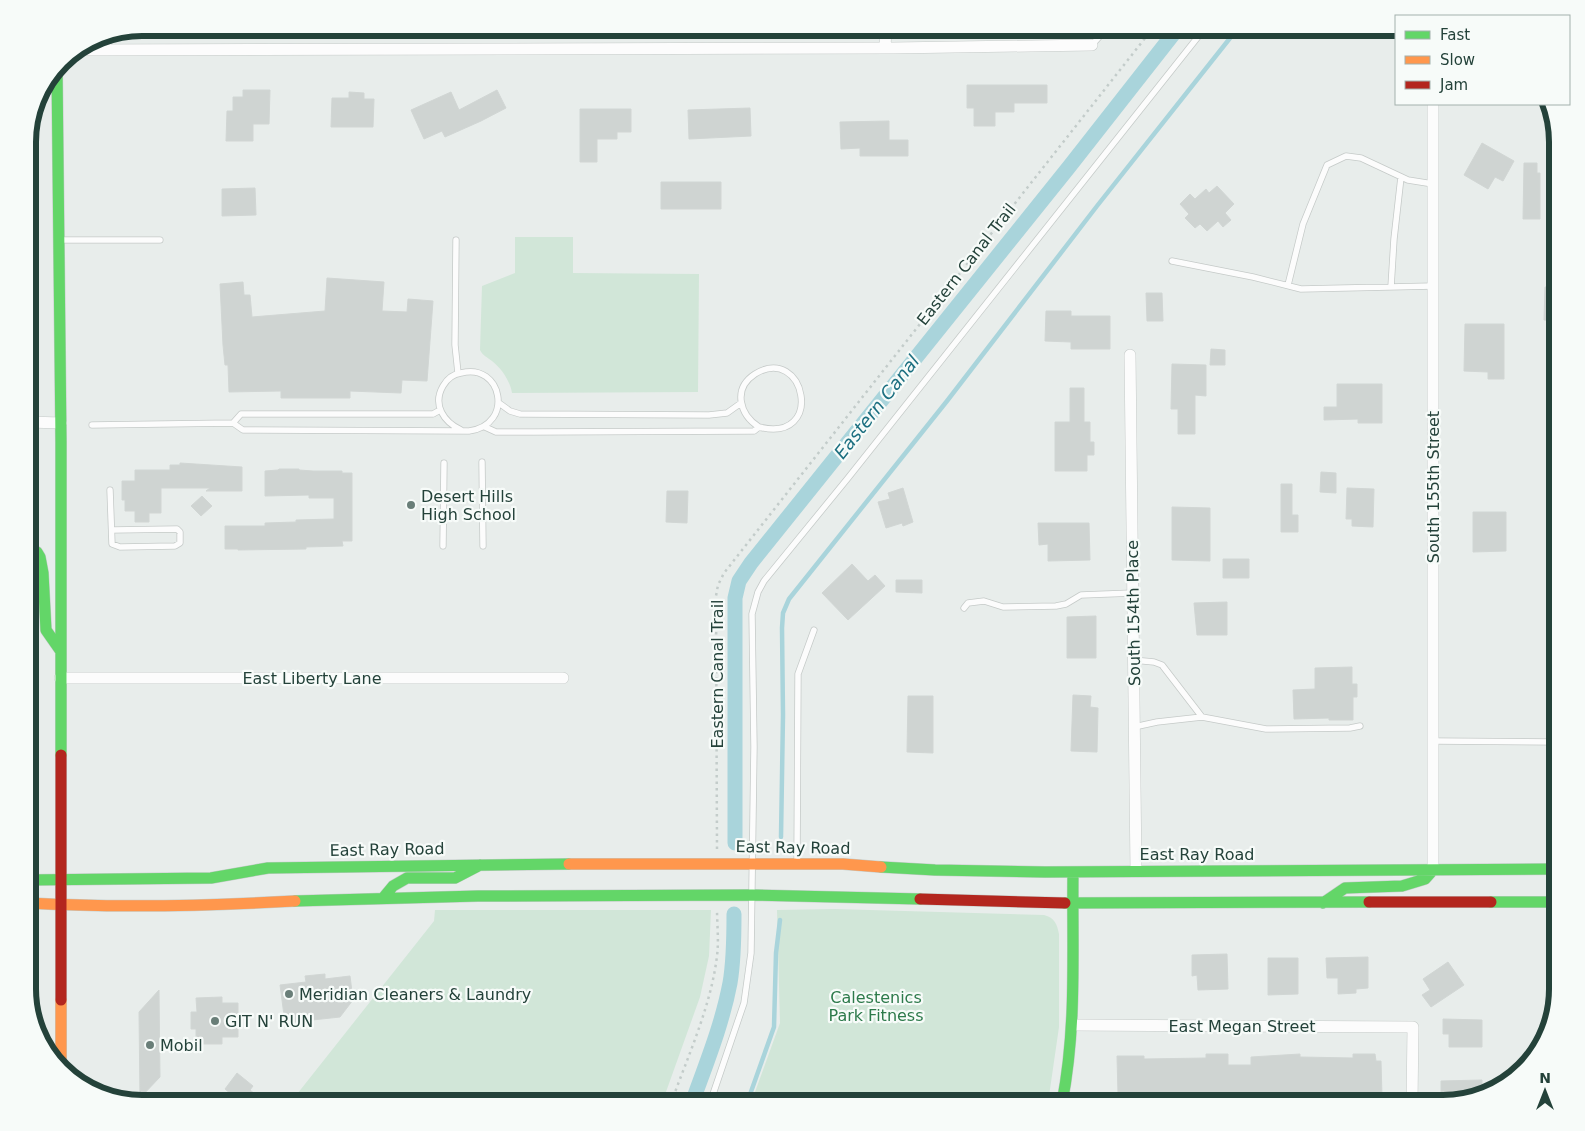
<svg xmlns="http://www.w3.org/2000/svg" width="1585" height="1131" viewBox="0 0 1585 1131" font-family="'DejaVu Sans',sans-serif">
	<rect width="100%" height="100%" fill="#e8edeb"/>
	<path fill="#d1e6d8" d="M515,237H573V273L699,274L698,392L512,393C510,381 502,369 492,361C487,357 483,356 480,350L482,286L515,273Z
		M835,909L1044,915C1055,918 1057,924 1059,934V1027L1048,1103H751L780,1023L777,910Z
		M435,910H711L709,956L700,997L662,1103H290L434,921Z"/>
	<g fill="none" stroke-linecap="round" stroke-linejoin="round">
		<path stroke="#a9d4db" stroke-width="4.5" d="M781,837L783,715L782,628L783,613L789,599L947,401L1097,206L1238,28
			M747,1103L774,1027L776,953L780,920"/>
		<path stroke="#a9d4db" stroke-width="15" d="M735,843V598L739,581L751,563L1069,167L1178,28
			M692,1103C706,1064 722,1025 730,983C734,960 734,937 734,914"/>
	</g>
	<path fill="#cfd4d2" stroke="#d1d6d4" d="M967,85H1047V103H1014V112H995V126H974V108H967Z
		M243,90H270L269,124H253V141H226L227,111H233V97H243Z
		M497,90L506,108L481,121L445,137L442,131L424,139L411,110L451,92L459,110Z
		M349,92L364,93V99H374L373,127H331L332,98H349Z
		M750,108L751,136L689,139L688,110Z
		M580,109H631V132H617V139H597V162H580Z
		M889,121V140H908V156H860V148L841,149L840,122Z
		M1482,143L1514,161L1503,181L1495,177L1488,189L1464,175Z
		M1524,163H1537V173H1540V219H1523Z
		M661,182H721V209H661Z
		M1217,186L1234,204L1225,213L1231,220L1223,227L1218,221L1207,231L1200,224L1195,228L1185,218L1189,214L1180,204L1190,194L1195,199L1206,189L1209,193Z
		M255,188L256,215L222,216V189Z
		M327,278L384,282L382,311L407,312L408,299L433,301L427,381L402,380L401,393L350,391V398H281V391L229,392L228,365H225L223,345L220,284L243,282L244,295H250L252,317L325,311Z
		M1545,287H1558V321L1544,320Z
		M1146,293H1162L1163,321H1147Z
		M1046,311H1071V316H1110V349H1071V342L1045,341Z
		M1465,324H1504V379H1488V372L1464,371Z
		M1211,349L1225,350V365H1210Z
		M1172,364L1206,365V396L1195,395V434H1178V409H1171Z
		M1337,384H1382V423H1358V419L1324,420V407H1337Z
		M1070,388H1084V422H1090V442H1094V455H1087V471H1055V422H1070Z
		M180,463L242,467V491H206L210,488H161V513H149V522H135V511H125V500H122V481H135V470H170V465H180Z
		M279,469H299V470L313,471H342V473H352V541H342L343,546L306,547V549L238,550V549H225V526H265V523L296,522V520L334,519V498H309V495L265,496V471L278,470Z
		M1321,472L1336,473V493L1320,492Z
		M1281,484H1292V515H1298V532H1281Z
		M903,488L913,522L903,526L902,523L886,528L878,502L890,499L888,493Z
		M1347,488L1374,489L1373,527L1352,526V519H1346Z
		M667,491H688L687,523L666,522Z
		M202,496L212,506L201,516L191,506Z
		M1172,507L1210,508V561L1172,560Z
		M1473,512H1506V551L1473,552Z
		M1038,523H1089L1090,560L1048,561V544L1039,545Z
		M1223,559H1249V578H1223Z
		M852,564L868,581L875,575L885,586L848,620L822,593Z
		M896,580H922V593L896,592Z
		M1227,602V635H1197L1194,603Z
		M1096,616V658H1067V617Z
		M1352,667V684H1357V697H1353V720H1329V718L1294,719L1293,690L1315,689V668Z
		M1073,695L1091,696L1090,707L1098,708L1097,752L1071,751Z
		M908,696H933V753L907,752Z
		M1227,954L1228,989L1198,990L1197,975L1192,976V955Z
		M1368,957V988L1356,989V993L1338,994V978H1327L1326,958Z
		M1268,958H1298V994L1268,995Z
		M1448,962L1464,985L1431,1007L1422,995L1430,990L1423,979Z
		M325,974V979L350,976L353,1000L340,1017L285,1023L280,985L306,982L305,976Z
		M159,990L160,1077L140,1098L139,1012Z
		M222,997V1003H238V1037H222V1044H196V1029H191V1012H197L196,998Z
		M1443,1019L1482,1020V1047H1449V1034H1443Z
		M1206,1054H1228V1065H1251V1057L1300,1054V1057L1353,1058V1054H1375L1376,1061H1381L1382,1097L1342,1098V1100H1316V1096L1278,1098V1095L1190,1098V1100H1162V1094H1118L1117,1056H1144V1059L1206,1058Z
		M237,1073L253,1086L250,1090L267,1104H223L231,1094L225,1089Z
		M1482,1080V1094L1441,1104V1081Z"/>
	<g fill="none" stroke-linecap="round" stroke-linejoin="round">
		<defs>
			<path id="lane" d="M1092,45L1107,28
				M108,50V34
				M59,240H160
				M456,240L455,345L458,373
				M1172,261L1253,277L1301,289L1433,286
				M1288,285L1303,224L1327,165L1346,156L1361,158L1408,180L1433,184
				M1391,287L1394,239L1401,177
				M499,403L510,411L520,414L709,415L727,413L741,403
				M440,410L433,414H241L233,423L243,430L469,431C515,425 502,362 461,373C454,374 447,379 443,386C432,405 444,422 461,430
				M92,425L233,423
				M485,427L496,432H532L754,431L759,427C826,444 805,343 755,374C732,389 740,415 759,427
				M482,462L483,546
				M110,490L112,544L120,547L175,546L180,543V532L177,529L112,530
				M443,546L444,463
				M964,608L968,603L984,601L1003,607L1056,606L1066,604L1081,595L1133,593
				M1133,660L1154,662L1162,665L1202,717
				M1134,727L1157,722L1202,717L1266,729L1350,728L1360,726
				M1433,741L1557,742
				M797,861L798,674L814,630
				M710,1103L744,1003L751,953L754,747L752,614L758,592L764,581L848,478L1205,28"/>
			<path id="street" d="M885,48L886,28
				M77,50L893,48L1092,45
				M1130,355L1136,871
				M28,422L61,423
				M60,678H563
				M1433,870V104
				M1072,1025L1413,1027L1412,1103"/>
			<path id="fast" d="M57,68L61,442V755
				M28,548L37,552L40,557L43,573L46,630L60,650
				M881,867L935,870L1045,872L1557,869
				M28,880L211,878L268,868L569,864
				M383,898L393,886L407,878H455L480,865
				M295,901L478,896L752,895L920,899
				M1491,902H1557
				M1065,903L1369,902
				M1323,903L1345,888L1402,886L1425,879L1433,870
				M28,998L30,880L29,697
				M1062,1103C1077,1026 1072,950 1073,872"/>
			<path id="slow" d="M569,864H843L881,867
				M28,903C117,908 206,906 295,901
				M61,1000V1066"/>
			<path id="jam" d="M28,582L29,697
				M61,755V1000
				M920,899L1065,903
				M1369,902H1491"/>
		</defs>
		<use href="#lane" stroke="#c5cac8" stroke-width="7"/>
		<use href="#street" stroke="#c5cac8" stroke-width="12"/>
		<use href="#fast" stroke="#c3cbc8" stroke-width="12"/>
		<use href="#slow" stroke="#c3cbc8" stroke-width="12"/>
		<use href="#jam" stroke="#c3cbc8" stroke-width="12"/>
		<path stroke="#c3ccca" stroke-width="2.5" stroke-dasharray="2.5 4" stroke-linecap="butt" d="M717,849L716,596L718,585L724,573L1153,28
			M671,1103C688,1056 711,1006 717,956C719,940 717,924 717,909"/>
		<use href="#lane" stroke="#fcfcfc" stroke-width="5.5"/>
		<use href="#street" stroke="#fcfcfc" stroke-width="11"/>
		<use href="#fast" stroke="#63d668" stroke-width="11"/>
		<use href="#slow" stroke="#ff974d" stroke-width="11"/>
		<use href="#jam" stroke="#b3261e" stroke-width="11"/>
	</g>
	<g fill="#697e78" stroke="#f7fbf9" stroke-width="2">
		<circle cx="411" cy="505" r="5"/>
		<circle cx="289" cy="994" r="5"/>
		<circle cx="215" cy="1021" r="5"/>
		<circle cx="150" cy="1045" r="5"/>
	</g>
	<g text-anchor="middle" stroke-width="4.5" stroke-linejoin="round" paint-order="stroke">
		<g font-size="16" fill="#24423a" stroke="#f7fbf9">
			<text transform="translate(966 264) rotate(-52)" y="6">Eastern Canal Trail</text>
			<text transform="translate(1433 487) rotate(-90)" y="6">South 155th Street</text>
			<text transform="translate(1133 613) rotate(-91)" y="6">South 154th Place</text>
			<text transform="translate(717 674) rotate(-90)" y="6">Eastern Canal Trail</text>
			<text x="312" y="684">East Liberty Lane</text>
			<text transform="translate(793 847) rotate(1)" y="6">East Ray Road</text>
			<text transform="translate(387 849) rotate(-1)" y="6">East Ray Road</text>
			<text x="1197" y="860">East Ray Road</text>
			<text x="1242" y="1032">East Megan Street</text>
		</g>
		<g font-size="16" fill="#24423a" stroke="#f7fbf9" text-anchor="start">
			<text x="421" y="502">Desert Hills<tspan x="421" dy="18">High School</tspan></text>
			<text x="299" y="1000">Meridian Cleaners &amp; Laundry</text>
			<text x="225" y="1027">GIT N' RUN</text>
			<text x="160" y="1051">Mobil</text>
		</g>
		<g font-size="16" fill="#2d7a4b" stroke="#f7fbf9">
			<text x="876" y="1003">Calestenics<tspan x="876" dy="18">Park Fitness</tspan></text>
		</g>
		<g font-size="18" font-style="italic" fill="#1c6f80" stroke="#f7fbf9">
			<text transform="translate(877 407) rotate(-52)" y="6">Eastern Canal</text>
		</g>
	</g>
	<path d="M0 0H1585V1131H0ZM142 36H1443A106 106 0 0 1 1549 142V989A106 106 0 0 1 1443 1095H142A106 106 0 0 1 36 989V142A106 106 0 0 1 142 36Z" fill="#f7fbf9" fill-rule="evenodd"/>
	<path fill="none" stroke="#24423a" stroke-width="6" d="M142 36H1443A106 106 0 0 1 1549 142V989A106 106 0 0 1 1443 1095H142A106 106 0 0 1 36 989V142A106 106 0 0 1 142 36Z"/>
	<rect x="1395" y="15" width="175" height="90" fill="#f7fbf9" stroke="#a3b1ad"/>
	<rect x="1405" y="31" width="25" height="8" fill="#63d668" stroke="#a3b1ad"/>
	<text x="1440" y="40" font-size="15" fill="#24423a">Fast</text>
	<rect x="1405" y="56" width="25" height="8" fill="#ff974d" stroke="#a3b1ad"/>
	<text x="1440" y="65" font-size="15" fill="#24423a">Slow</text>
	<rect x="1405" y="81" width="25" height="8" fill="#b3261e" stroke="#a3b1ad"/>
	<text x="1440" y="90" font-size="15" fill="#24423a">Jam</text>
	<g transform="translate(1545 1091)" stroke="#f7fbf9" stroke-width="4" paint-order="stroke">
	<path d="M0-4L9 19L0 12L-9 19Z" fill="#24423a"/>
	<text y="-8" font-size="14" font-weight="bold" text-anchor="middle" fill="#24423a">N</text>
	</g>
</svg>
